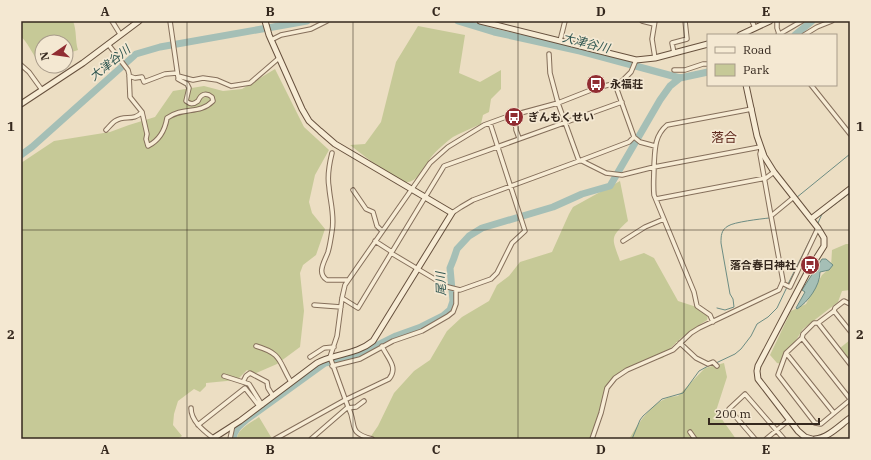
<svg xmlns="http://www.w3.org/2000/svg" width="871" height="460" viewBox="0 0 871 460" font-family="'IBM Plex Serif','Noto Sans JP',serif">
	<rect width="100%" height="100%" fill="#ecdec3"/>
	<path fill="#c6c997" d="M21,21H73C77,31 75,41 78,50L66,54V42H42V59L37,60C33,54 26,40 21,37Z
		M418,26L465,35L459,73L480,82L501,70V89L491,99L489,112L483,115L481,124C472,128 462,132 453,137C446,142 437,150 432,156C424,166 418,184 404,182L372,162L350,145L365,144L381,122L396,62Z
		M275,69L304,127L329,150L315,175L309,202L312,213L325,229L316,255L303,265L300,273L304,311L300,347L277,364L254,374L247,370L237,380L206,383V386L200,392L194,389L178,401L174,414L173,425L182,436L177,439H21V163L54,141L110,132L129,125L155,117L173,91L204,86L223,91L242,89Z
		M620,181L628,221C609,238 612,238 620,261L644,253L654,258L678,301L709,311L707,320C690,331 674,341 663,358L649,361L613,377L602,401L591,439H369L378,426L394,393L414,371L430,360L447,331L462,317L489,301L497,285L509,276L520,262L552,252L569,214L573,207Z
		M846,244H850V290L842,291L838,302L803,329L781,364L777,363L770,355L791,311L806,304L822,275L831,267L832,250Z
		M850,340V359L849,360L840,348Z
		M724,363L727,377L716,411L736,439H629C641,420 654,397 678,396L705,368Z
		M259,417L271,437L269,439H237C237,429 251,423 259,417Z"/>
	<path fill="#a5bfb6" stroke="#6c8c83" d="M822,259H826L833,265L829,270L820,272C820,286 808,302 797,309L796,308L805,292L802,290Z"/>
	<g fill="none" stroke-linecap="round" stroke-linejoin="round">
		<path stroke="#6c8c83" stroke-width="1" d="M796,198L850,154
			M818,223L822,214L850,193
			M788,284L816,228
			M717,308L725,310L734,307L733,299L730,294L721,243C721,236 721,230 728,226C734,222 760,219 769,218
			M716,363L735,354L741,349L751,336L757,324L768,317L777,308L787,287
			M632,439L640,420L643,416L662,399L683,393L699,371L710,365"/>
		<path stroke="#a5bfb6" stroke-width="7" d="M458,21L494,32L580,51L680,78L708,72
			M795,35L812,21
			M21,155L32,147L136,54L160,47L307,21
			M233,439C234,430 239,426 246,420L325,363L354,357L396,336L421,327L443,316L450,310L453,301L450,268L454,258L457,249L469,236L482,228L553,207L582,194L610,186L660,100L670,86L680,78"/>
		<defs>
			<path id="street" d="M112,21L120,34
				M170,21L178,77
				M642,21L654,24
				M655,21L652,39L655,58
				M752,21L755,28
				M777,21V28L779,34
				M778,35L802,21
				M804,35L817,27L832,21
				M271,40L281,35L311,29L327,21
				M560,41L565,21
				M108,44L128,70L129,74L130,97L142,112L147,134L146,139L148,146C160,140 165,130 167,118C184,106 199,115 213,101L212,97C206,92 201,94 198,101C194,104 191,105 186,101L189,88L187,84L178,79
				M674,53L672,43L687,39L685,21
				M549,54L550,73L558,103L579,161L629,142L634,137
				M21,65L29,72L42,90
				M674,70H685L703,64H708
				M129,76L135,78L142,77L144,82L165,74L177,73
				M178,76L193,80L203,78L217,80L231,86L250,83L279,58
				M615,84L634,137L640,142L655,146
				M811,85L850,134
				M513,116L516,128V130L519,138
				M106,130C109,127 112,123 115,121C125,114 133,122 142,112
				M761,150L760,154L771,216
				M332,153C329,165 327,176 329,187C330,201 335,216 332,231C331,238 330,245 328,252C325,261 316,273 327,280H347
				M353,190L366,209L373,212L377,226L382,231
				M656,199L766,178L774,172
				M452,213L461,207L473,200L579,161H582L606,173L622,175L654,167L760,147
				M375,241L392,252
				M623,241L645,227L664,219
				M391,253L448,287L460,290L491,279L497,273L512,243L525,231L490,123
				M782,283L790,287L818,228
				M342,298L358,308L444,166L622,102
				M850,304L844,301L835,308L834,311L818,323H814L803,334L802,338L786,353L778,375L815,423L821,424L850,400
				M314,305L341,307
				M834,311L850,331
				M713,322L710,315L697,306L694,292L654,195C653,185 654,176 654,166C655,150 654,136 667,125L752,109
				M818,323L850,364
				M802,338L850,399
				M680,343L696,358L708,364L713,362L717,366
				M256,346C283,354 278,361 291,382
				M786,353L834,413
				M310,357L324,348L334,347
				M332,366L360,359L393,341L422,331L448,316L453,312L456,304V290
				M224,376L249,384L262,405
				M243,382L246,376L250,373L267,382L268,388L273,396
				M348,407C358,425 346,432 372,439
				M191,408C191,421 203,430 213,438
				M348,408L356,407L364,401
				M198,425L245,388L259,406
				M690,432L695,439
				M230,439L233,425
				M275,439L345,400L389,379C399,367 387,358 382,346
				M311,439L348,407L330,357L337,336L342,298L345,285L430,163L448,147L484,125L506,117L558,103L596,88L621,82L631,72L636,60
				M592,439L601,413L607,388L615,378L627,370L673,350L691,333L699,328L779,290L783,281L771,216L794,197
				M755,439L729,409L745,394L784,439
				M766,439L789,420"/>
			<path id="secondary" d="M480,21L636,60L655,58L708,44
				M740,35L770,21
				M746,85L757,136L764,156L774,172L818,228L824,238V246L807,273L758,366L757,371L758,379L798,431L805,437L812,439
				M21,104L83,63L139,21
				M811,219L850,189
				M212,439L240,421L317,363C335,353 356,355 373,341L452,213L335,144L320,131L309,121L302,109L269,35L265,21
				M815,439C828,438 840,425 850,418"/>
		</defs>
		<use href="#street" stroke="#856f5b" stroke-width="5.5"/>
		<use href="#secondary" stroke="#67513e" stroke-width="7"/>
		<use href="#street" stroke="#f7ecd5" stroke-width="3.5"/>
		<use href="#secondary" stroke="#f7ecd5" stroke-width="5"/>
	</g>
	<path fill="none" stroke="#35281e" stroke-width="1" stroke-opacity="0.55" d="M187,21V439M353,21V439M518,21V439M684,21V439M21,230H850"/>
	<defs>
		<symbol id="bus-disc" viewBox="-11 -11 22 22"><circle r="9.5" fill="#912d32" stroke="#f4e8d2"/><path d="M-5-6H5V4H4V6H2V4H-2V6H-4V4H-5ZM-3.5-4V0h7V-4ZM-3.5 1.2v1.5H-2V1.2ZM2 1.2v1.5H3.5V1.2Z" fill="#fff"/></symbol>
	</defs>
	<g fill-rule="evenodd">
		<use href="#bus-disc" x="585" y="73" width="22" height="22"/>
		<use href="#bus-disc" x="503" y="106" width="22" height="22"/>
		<use href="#bus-disc" x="799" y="254" width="22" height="22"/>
	</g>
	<g text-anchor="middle" stroke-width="3.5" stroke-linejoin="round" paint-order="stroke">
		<g font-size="11" font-weight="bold" fill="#35281e" stroke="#f4e8d2" text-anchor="start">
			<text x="610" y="88">永福荘</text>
			<text x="528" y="121">ぎんもくせい</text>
			<text x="796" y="269" text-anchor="end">落合春日神社</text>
		</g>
		<g font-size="12" font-style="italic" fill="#2e5550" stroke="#f4e8d2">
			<text transform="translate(586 43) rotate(14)" y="4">大津谷川</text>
			<text transform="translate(110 63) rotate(-39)" y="4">大津谷川</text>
			<text transform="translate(441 284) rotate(-92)" y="4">尾川</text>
		</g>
		<g font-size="13" fill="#602a1f" stroke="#f4e8d2">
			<text x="724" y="142">落合</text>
		</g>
	</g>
	<rect width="871" height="460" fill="none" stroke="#f4e8d2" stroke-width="44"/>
	<rect x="707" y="34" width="130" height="52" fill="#f4e8d2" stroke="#a89b8a"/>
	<rect x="715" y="47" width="20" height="6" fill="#f7ecd5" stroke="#a89b8a"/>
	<text x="743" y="54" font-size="12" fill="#35281e">Road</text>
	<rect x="715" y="64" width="20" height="12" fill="#c6c997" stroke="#a89b8a"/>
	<text x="743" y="74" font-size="12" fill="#35281e">Park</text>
	<g transform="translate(54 54) rotate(257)"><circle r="19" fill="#f4e8d2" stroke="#a89b8a"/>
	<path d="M0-3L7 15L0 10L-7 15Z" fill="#912d32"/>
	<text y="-6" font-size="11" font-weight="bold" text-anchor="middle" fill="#35281e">N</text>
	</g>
	<path d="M709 418v6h110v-6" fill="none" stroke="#35281e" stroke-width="2"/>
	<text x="715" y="418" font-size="12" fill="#35281e" stroke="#f4e8d2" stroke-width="3" paint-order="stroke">200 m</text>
	<rect x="22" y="22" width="827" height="416" fill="none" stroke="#35281e" stroke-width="1.5"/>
	<g font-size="13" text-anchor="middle" font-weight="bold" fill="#35281e">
		<text x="105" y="16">A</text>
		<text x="270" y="16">B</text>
		<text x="436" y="16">C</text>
		<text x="601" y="16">D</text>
		<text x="766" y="16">E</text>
		<text x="11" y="131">1</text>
		<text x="860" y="131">1</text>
		<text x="11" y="339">2</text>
		<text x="860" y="339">2</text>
		<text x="105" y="454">A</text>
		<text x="270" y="454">B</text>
		<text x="436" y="454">C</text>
		<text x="601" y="454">D</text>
		<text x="766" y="454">E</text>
	</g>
</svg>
